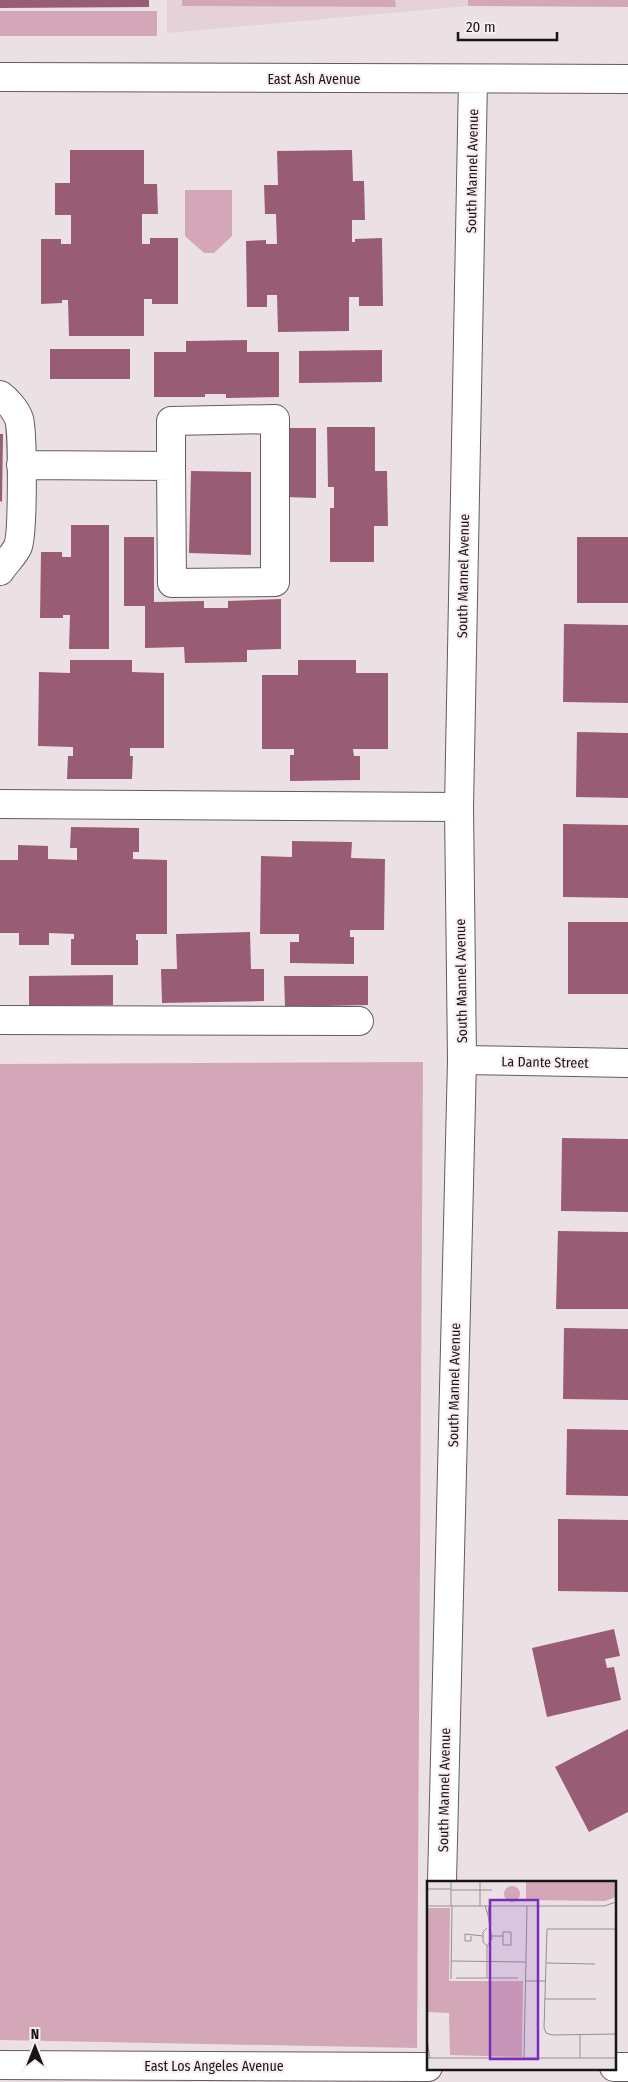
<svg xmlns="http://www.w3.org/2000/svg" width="628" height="2082" viewBox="0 0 628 2082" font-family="'Fira Sans Condensed',sans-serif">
	<rect width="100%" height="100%" fill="#ebe0e4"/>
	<path fill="#e5d1d8" d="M167,0H468V6L167,33Z"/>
	<path fill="#d4a7b8" d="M182,0H395L396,7L182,6Z
		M468,0H628V7L468,6Z
		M0,11H157V36H0Z
		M185,190H232V236L214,253H204L185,236Z
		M423,1062L417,2048L0,2040V1064Z"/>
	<path fill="#995c75" d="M0,0H149V7L0,8Z
		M70,150H144V184H157L158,214H142V244H150V238H178V304H152V299H144V336H69L68,300H62V303L41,304V239H61V244H71V215H55V183H70Z
		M352,150L353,181H364L365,220H352V242H355V239L382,238L383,306H359V297H349V331L278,332L277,295H267V307H247L246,241L266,240V244H277L276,214H265L264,185H278L277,151Z
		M247,340V352H279V397L226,398V394H205V397H154V352H186V341Z
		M50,349H130V379H50Z
		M382,350V382L299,383V351Z
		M327,427H375V471H387L388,526H374V562H330V508H334V487H328Z
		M286,428H316V498L285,497Z
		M0,434H3L2,502L0,501Z
		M191,471L251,472V555L189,553Z
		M71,525H109V649H69L70,615H63V618H40L41,552H62V557H71Z
		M124,537H154V602L204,601V608H228V601L281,599V649L247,650V662L185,663L184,647L145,648V606H124Z
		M577,537H628V603H577Z
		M564,624L628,625V703L563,702Z
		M70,660H132V672L164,673V748H130V756H133L132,779H67L68,756H73V747L38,746L39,672L70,673Z
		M298,660H356V673H388V749H353L354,756H360V780L290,781V755H294V749H262V675H298Z
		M577,732L628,733V798L576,797Z
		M563,824L628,825V898L563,897Z
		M71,827L139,828V852H133V859L167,860V934H136V940H138V965H71V939H74V934L49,933V945H19V933H0V860H18V845L48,846V859L77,860V848H70Z
		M292,841L352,842L351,858L385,859L384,930H350V937H354V964L290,963V942H299V934H260L261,856L292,857Z
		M568,922H628V994H568Z
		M250,932L251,969H264V1001L162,1003L161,969H177L176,934Z
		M113,975V1005L29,1006V976Z
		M284,976H368V1005L285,1007Z
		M562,1138L628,1139V1212L561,1211Z
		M558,1231L628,1232V1309H556Z
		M564,1328L628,1329V1400L563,1399Z
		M567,1429L628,1430V1496L566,1495Z
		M558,1519L628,1520V1592L558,1591Z
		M614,1629L620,1656L605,1659L607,1668L614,1667L621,1700L547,1717L532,1648Z
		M628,1729V1812L589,1832L555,1767Z"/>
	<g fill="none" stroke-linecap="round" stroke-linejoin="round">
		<defs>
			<path id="minor" d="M0,77L628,79
				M0,395C7,400 16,410 19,419C23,431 23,533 18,546C15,554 5,563 0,571
				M21,465L171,466L172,583L275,582V419L171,421V466
				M0,804L459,807
				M0,1020L359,1021
				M462,1060L628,1063
				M442,1882L462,1060L459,807L473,79
				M0,2065L428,2067
				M614,2067H628"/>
		</defs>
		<use href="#minor" stroke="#655b5e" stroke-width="30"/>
		<use href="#minor" stroke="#fff" stroke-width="28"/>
	</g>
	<g text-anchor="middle" stroke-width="4" stroke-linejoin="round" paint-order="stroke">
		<g font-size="14" fill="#181516" stroke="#f9edf1">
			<text x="314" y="84">East Ash Avenue</text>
			<text transform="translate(472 171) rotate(-89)" y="5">South Mannel Avenue</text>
			<text transform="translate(463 576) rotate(-89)" y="5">South Mannel Avenue</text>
			<text transform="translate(461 981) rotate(-91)" y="5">South Mannel Avenue</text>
			<text transform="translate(545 1062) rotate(1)" y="5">La Dante Street</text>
			<text transform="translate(454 1385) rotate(-89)" y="5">South Mannel Avenue</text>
			<text transform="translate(444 1790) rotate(-89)" y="5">South Mannel Avenue</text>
			<text x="214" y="2071">East Los Angeles Avenue</text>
		</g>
	</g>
	<g transform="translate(427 1881)">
		<rect width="189" height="189" fill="#ebe0e4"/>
		<path d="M99,0H189V16L178,20L99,19ZM77 13a8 8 0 1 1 16 0a8 8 0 1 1-16 0ZM0,27H23L22,100H96L95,176L23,174L22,132L0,131Z" fill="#d4a7b8"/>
		<path fill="none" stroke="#978f92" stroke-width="1" d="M0,8H24M24,9H65M0,25H177L189,21M24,25V0M53,25V0M58,25L61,34L62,25M60,47L56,51V61L60,65L65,58L61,34M189,48H120L117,147L119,152L125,154L189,153M44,55V60H38V53L56,55M65,55H76V64H84V51H76V55M24,80L98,81M119,82L168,83M29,97H91M60,97V65M24,98L25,25M99,100H118M118,118H169M153,154V177M0,159L3,177M0,177H189M97,177L100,25"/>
		<path fill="#7b2cbf" fill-opacity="0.15" stroke="#7b2cbf" stroke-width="2.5" d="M63,19H111V178H63Z"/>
		<rect width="189" height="189" fill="none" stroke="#181516" stroke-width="2.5"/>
	</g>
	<g transform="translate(35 2047)" stroke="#f9edf1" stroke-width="4" paint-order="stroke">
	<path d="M0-4L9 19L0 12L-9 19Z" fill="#181516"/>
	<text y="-8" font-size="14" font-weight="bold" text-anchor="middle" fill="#181516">N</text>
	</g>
	<path d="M458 32v8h99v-8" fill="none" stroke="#181516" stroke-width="2.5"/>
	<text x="466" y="32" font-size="15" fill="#181516" stroke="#f9edf1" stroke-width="4" paint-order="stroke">20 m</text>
</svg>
